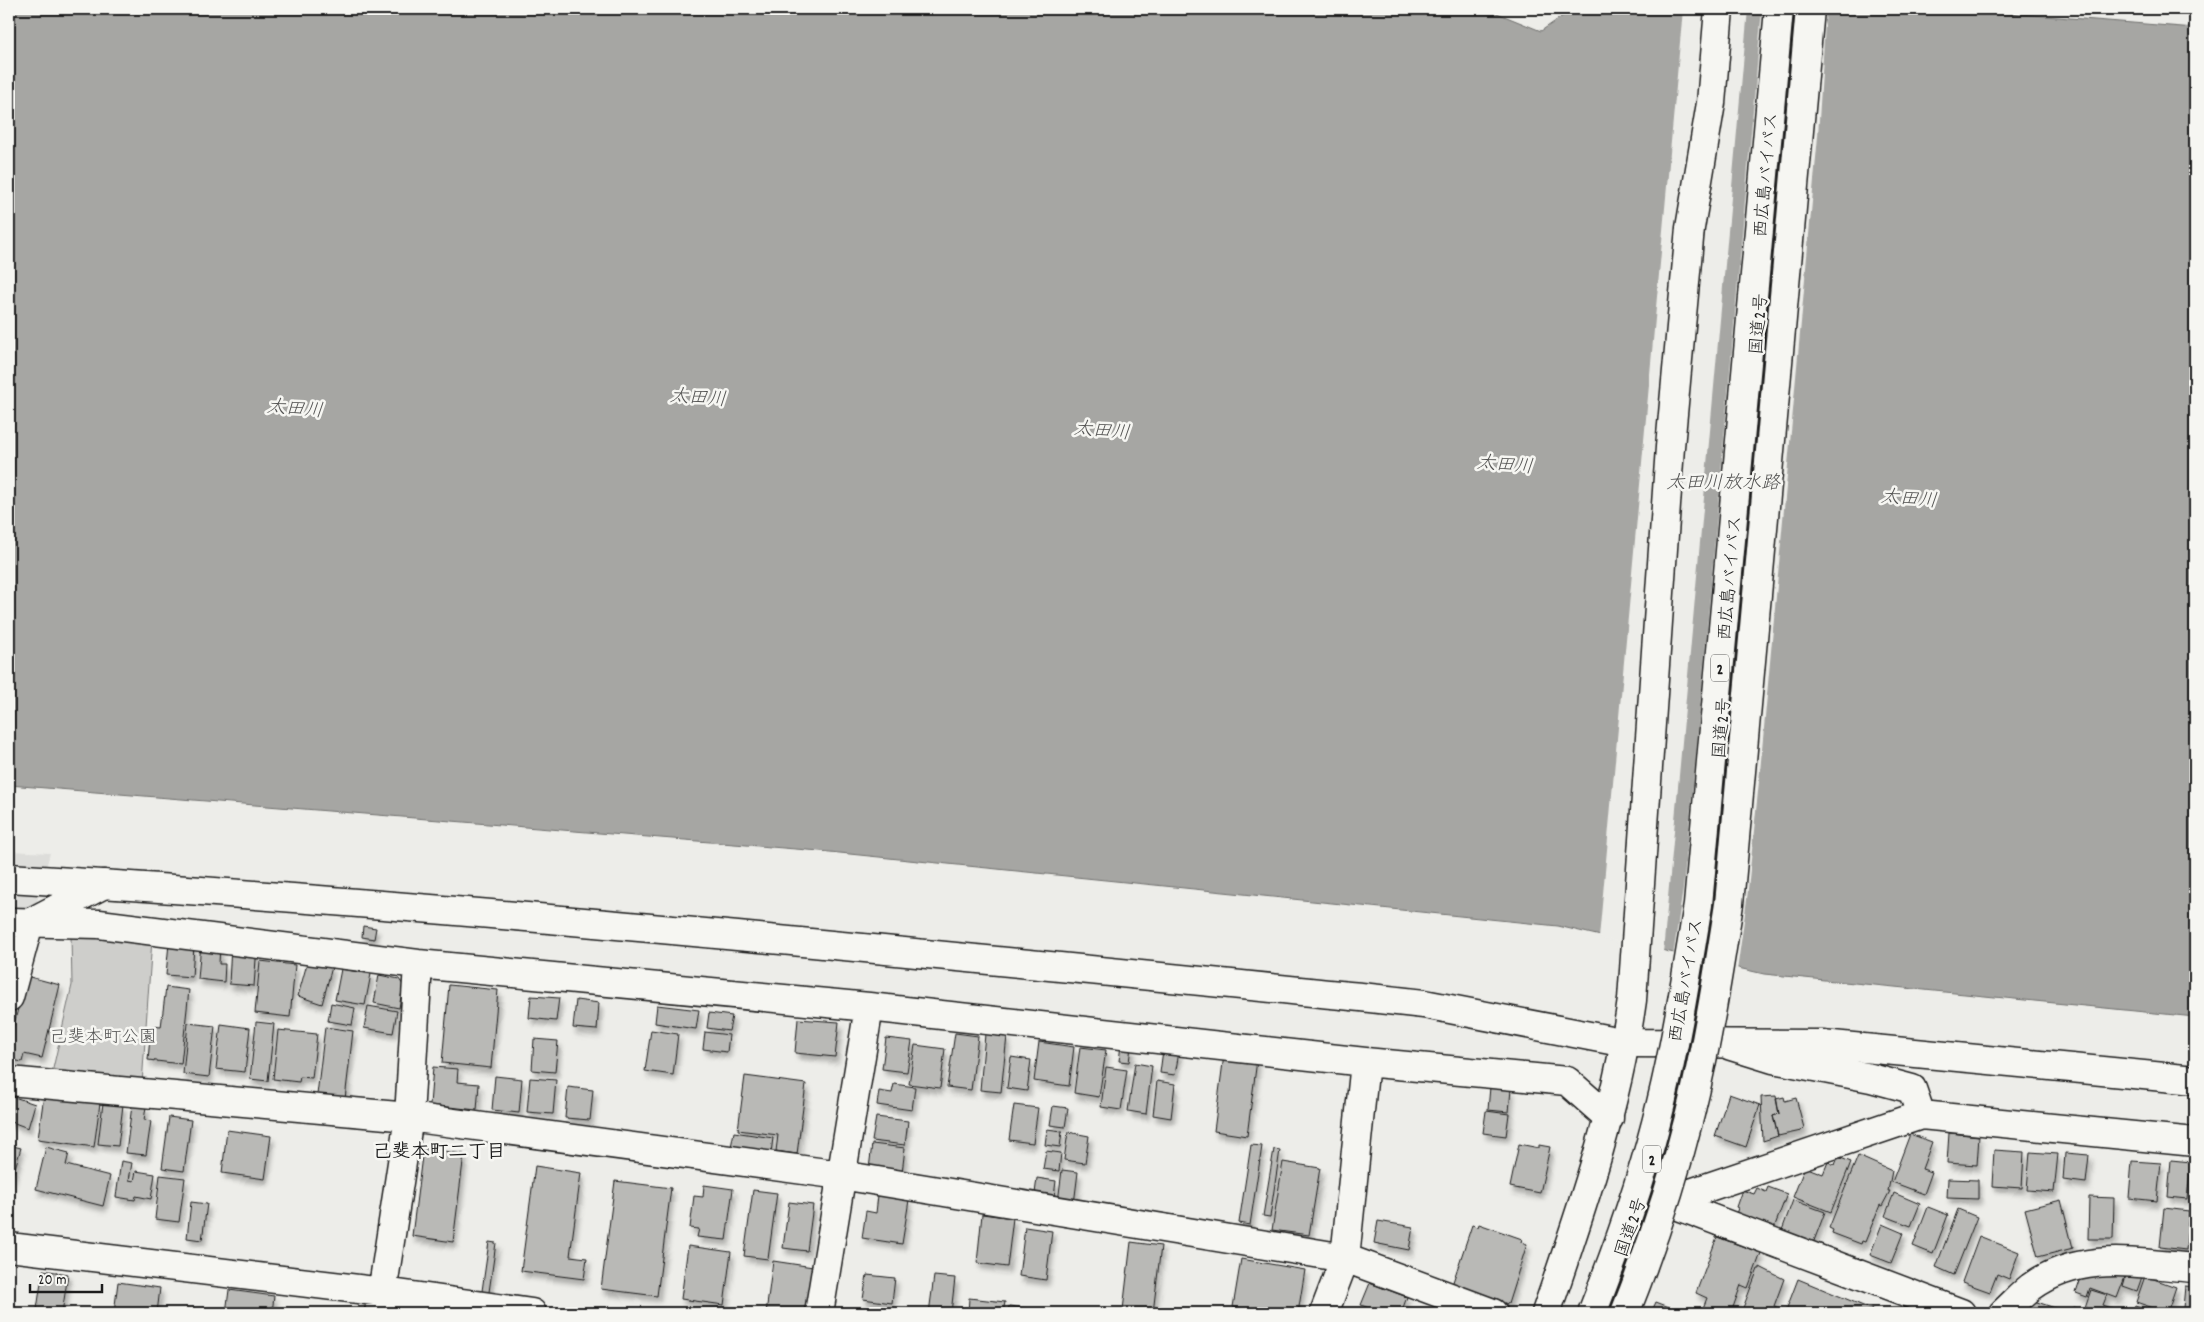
<svg xmlns="http://www.w3.org/2000/svg" width="2204" height="1322" viewBox="0 0 2204 1322" font-family="Dekko,'Klee One',sans-serif">
	<defs>
		<filter id="shadow"><feDropShadow dx="3" dy="5.5" stdDeviation="2.5" flood-color="#0004"/></filter>
	</defs>
	<rect width="100%" height="100%" fill="#edede9"/>
	<filter id="ink" filterUnits="userSpaceOnUse"><feTurbulence type="fractalNoise" baseFrequency=".02" numOctaves="2"/><feDisplacementMap in="SourceGraphic" scale="10" xChannelSelector="R" yChannelSelector="G"/><feConvolveMatrix kernelMatrix="1 2 1 2 8 2 1 2 1" color-interpolation-filters="sRGB"/></filter>
	<g filter="url(#ink)">
		<path fill="#ddddda" d="M9,851L50,853L9,1007Z"/>
		<path fill="#cececb" stroke="#757574" d="M71,936L152,939L142,1084L52,1073L72,985Z"/>
		<path fill="#a6a6a3" stroke="#6f6f6d" d="M9,9H1487L1541,31L1573,9H1957L2195,28V1017L1764,974L1558,926L820,851L9,785Z"/>
		<path fill="#edede9" d="M1683,9H1748L1663,953L1599,938Z
			M1762,9H1826L1818,136L1760,772L1747,899L1737,971L1673,956L1683,889L1695,765Z"/>
		<path fill="#b9b9b6" stroke="#1c1c1c" filter="url(#shadow)" d="M363,926L376,928L374,939L362,937Z
			M169,943L194,945L192,977L166,975Z
			M201,943L220,944L219,964H225L224,982L198,979Z
			M231,945L257,946L254,986L229,984Z
			M308,960L332,967L322,1004L298,996Z
			M260,961L295,965L290,1017L255,1013Z
			M341,969L371,974L365,1005L335,1000Z
			M379,975L399,979L403,985L399,1008L374,1003Z
			M26,976L60,985L42,1058L24,1054L22,1062L9,1059V1045Z
			M449,985L498,990L491,1068L442,1063Z
			M166,987L189,990L181,1064L148,1060L151,1026L161,1027Z
			M531,996L559,998L556,1021L529,1018Z
			M576,1000L599,1003L597,1030L573,1028Z
			M331,1003L355,1008L352,1025L328,1021Z
			M657,1005L699,1010L696,1029L655,1023Z
			M368,1006L397,1011L393,1033L364,1028Z
			M709,1013L732,1016L729,1031L707,1028Z
			M798,1019L839,1022L835,1057L795,1053Z
			M256,1022L274,1024L268,1081L250,1079Z
			M188,1023L215,1026L209,1077L183,1074Z
			M221,1024L250,1028L245,1072L216,1069Z
			M325,1027L353,1031L345,1099L317,1095Z
			M278,1030L317,1034L312,1078L300,1077L299,1082L273,1079Z
			M651,1030L678,1034L673,1075L645,1071Z
			M705,1032L729,1035L727,1052L703,1049Z
			M955,1033L978,1036L971,1090L947,1087Z
			M985,1034L1007,1036L1001,1092L980,1090Z
			M886,1038L912,1041L907,1072L882,1069Z
			M534,1039L558,1041L555,1072L532,1070Z
			M1039,1042L1074,1047L1069,1086L1034,1081Z
			M915,1045L945,1049L940,1088L909,1084Z
			M1121,1045L1131,1047L1129,1062L1119,1061Z
			M1080,1047L1106,1050L1099,1097L1074,1093Z
			M1163,1050L1179,1052L1175,1075L1160,1073Z
			M1224,1055L1257,1060L1247,1136L1214,1131Z
			M1011,1057L1031,1060L1027,1091L1007,1088Z
			M1135,1063L1152,1066L1146,1114L1128,1111Z
			M433,1067L458,1069L457,1082L479,1084L477,1110L430,1105Z
			M1106,1067L1127,1070L1121,1110L1101,1107Z
			M495,1076L522,1079L519,1113L492,1110Z
			M745,1076L806,1084L797,1154L776,1151L778,1135L738,1130Z
			M530,1078L556,1080L553,1114L527,1112Z
			M1157,1081L1175,1084L1171,1118L1153,1115Z
			M894,1084L915,1087L912,1110L877,1105L879,1091L892,1093Z
			M568,1087L593,1090L590,1120L565,1118Z
			M1490,1087L1511,1089L1509,1112L1488,1110Z
			M1729,1094L1760,1105L1746,1147L1715,1136Z
			M44,1095L100,1103L94,1147L38,1139Z
			M11,1096L35,1104L28,1128L9,1121V1102Z
			M1776,1096L1779,1114L1773,1116L1778,1136L1763,1141L1761,1097Z
			M1784,1097L1785,1101L1796,1098L1804,1128L1801,1131L1778,1136L1773,1116L1779,1114L1776,1099Z
			M103,1103L123,1105L118,1146L98,1144Z
			M132,1105L146,1107L144,1120L151,1121L146,1155L126,1153Z
			M1014,1105L1038,1108L1033,1143L1009,1140Z
			M1053,1106L1068,1108L1065,1127L1050,1125Z
			M1486,1111L1509,1114L1506,1136L1483,1133Z
			M169,1117L191,1120L184,1171L162,1168Z
			M876,1117L908,1121L905,1145L872,1141Z
			M1047,1129L1062,1131L1060,1147L1045,1145Z
			M227,1130L271,1136L265,1179L222,1173Z
			M734,1132L773,1138L771,1153L731,1147Z
			M1068,1132L1089,1136L1085,1163L1064,1160Z
			M1949,1133L1979,1136L1977,1165L1947,1163Z
			M1910,1134L1932,1142L1922,1169L1932,1172L1924,1194L1892,1182Z
			M872,1144L905,1148L902,1173L869,1169Z
			M1519,1144L1539,1148V1145L1550,1147L1540,1193L1510,1187Z
			M9,1145L21,1148L9,1188Z
			M1251,1145L1262,1146L1250,1225L1239,1223Z
			M46,1147L69,1153L66,1165L110,1176L103,1206L36,1189Z
			M423,1148L464,1154L453,1242L412,1236Z
			M1274,1149L1280,1150L1270,1217L1263,1216Z
			M1994,1150L2024,1152L2022,1188L1992,1186Z
			M1046,1151L1061,1153L1059,1171L1043,1169Z
			M2030,1152L2058,1154L2054,1192L2027,1190Z
			M2065,1153L2089,1155L2086,1183L2063,1180Z
			M1858,1156L1892,1171L1888,1191H1890L1882,1206L1880,1205L1865,1242L1862,1241L1861,1244L1832,1233L1833,1230L1829,1228Z
			M1838,1157L1851,1162L1831,1212L1793,1197L1805,1167L1823,1174L1828,1162L1835,1165Z
			M2171,1160L2191,1162L2187,1199L2168,1197Z
			M121,1161L132,1163L129,1180L134,1181L136,1171L155,1174L151,1199L136,1196L135,1200L116,1197Z
			M2132,1161L2161,1163L2157,1201L2129,1198Z
			M1283,1162L1320,1168L1309,1235L1272,1230Z
			M535,1166L581,1173L570,1256L587,1258L584,1279L521,1271Z
			M1062,1170L1078,1172L1074,1204L1058,1202Z
			M160,1175L185,1178L179,1222L155,1219Z
			M1037,1178L1056,1181L1053,1204L1034,1201Z
			M1948,1179L1978,1180V1199L1947,1198Z
			M615,1181L671,1188L657,1296L601,1289Z
			M704,1185L733,1189L726,1240L697,1237L699,1229L690,1228L694,1196L703,1197Z
			M1768,1187L1787,1194L1774,1228L1736,1214L1738,1208L1736,1207L1742,1190L1754,1194L1757,1188L1766,1192Z
			M753,1190L777,1193L768,1259L744,1256Z
			M1894,1193L1920,1204L1911,1226L1885,1216Z
			M878,1195L909,1200L902,1244L862,1238L866,1211L876,1213Z
			M2089,1197L2114,1198L2113,1239H2088Z
			M1793,1200L1825,1212L1812,1246L1781,1233Z
			M2061,1200L2073,1248L2038,1257L2025,1209Z
			M191,1202L207,1204L202,1240L187,1238Z
			M789,1202L813,1205L807,1251L783,1248Z
			M1928,1207L1948,1215L1933,1254L1913,1246Z
			M2164,1208L2189,1211L2186,1250L2160,1247Z
			M1958,1209L1977,1217L1954,1275L1936,1267Z
			M982,1214L1013,1218L1007,1267L977,1263Z
			M1378,1221L1413,1227L1409,1250L1374,1243Z
			M1479,1224L1522,1239L1521,1242L1527,1244L1508,1304L1501,1302L1500,1305L1452,1285L1472,1225L1478,1227Z
			M1882,1224L1903,1233L1891,1263L1870,1255Z
			M1025,1227L1052,1231L1046,1280L1019,1276Z
			M1979,1236L2019,1252L2009,1279L1997,1274L1990,1292L1962,1282Z
			M1717,1237L1761,1253L1748,1288L1741,1285L1731,1313H1701L1707,1298L1696,1293Z
			M489,1242L496,1243L488,1299L481,1298Z
			M1131,1242L1161,1246L1153,1313L1123,1310Z
			M688,1246L731,1252L724,1305L681,1299Z
			M1241,1259L1305,1270L1298,1313H1269L1233,1307Z
			M773,1261L813,1267L807,1313H766Z
			M1760,1267L1784,1279L1774,1306L1781,1309L1779,1313H1741L1758,1269H1760Z
			M43,1270L68,1274L62,1313L37,1309Z
			M2103,1270L2125,1277L2117,1298L2090,1288L2087,1297L2076,1293L2082,1275Z
			M2127,1272L2143,1274L2137,1291L2123,1286Z
			M867,1275L895,1278L892,1303L863,1299Z
			M934,1276L955,1278L951,1313H929Z
			M2145,1276L2176,1287L2168,1310L2163,1308L2162,1311L2136,1302Z
			M1798,1279L1873,1310L1872,1313H1785Z
			M118,1282L160,1288L157,1313H114Z
			M1370,1283L1407,1297L1401,1313H1382L1361,1305Z
			M2185,1286L2195,1287V1313H2188L2189,1308H2183Z
			M229,1290L274,1296L272,1313H226Z
			M2091,1290L2107,1295L2103,1305L2125,1313H2083Z
			M969,1298L1005,1302L1003,1313H968Z
			M2031,1300L2070,1313H2026Z
			M1656,1302L1685,1313H1651Z
			M2135,1305L2158,1313H2132Z
			M1009,1306L1044,1311V1313H1008Z
			M2074,1307L2079,1309L2077,1313H2072Z"/>
		<g fill="none" stroke-linecap="round" stroke-linejoin="round">
			<defs>
				<path id="minor" d="M33,921L104,884
					M9,922L99,924L418,964L869,1007L1365,1062L1567,1081L1609,1118
					M9,997L29,923
					M1731,1046L1773,1059L1871,1078L1912,1089L1921,1115
					M9,1081L409,1117L841,1175L1345,1258L1493,1313
					M1642,1193L1682,1196L1921,1115L2195,1142
					M1660,1199L1961,1313
					M9,1247L383,1292L532,1313
					M379,1313L409,1117L418,964
					M819,1313L869,1007
					M1324,1313L1345,1258L1365,1062
					M2003,1313C2012,1305 2021,1295 2031,1287C2082,1250 2138,1264 2195,1268"/>
				<path id="tertiary" d="M9,878C460,906 911,952 1361,997L1424,1004L1626,1043L1822,1044L2195,1080"/>
				<path id="trunk" d="M1546,1313C1581,1211 1617,1108 1632,1000L1670,447L1690,228L1711,103L1719,9"/>
			</defs>
			<use href="#minor" stroke="#1c1c1c" stroke-width="31"/>
			<use href="#tertiary" stroke="#1c1c1c" stroke-width="31"/>
			<use href="#trunk" stroke="#1c1c1c" stroke-width="31"/>
			<use href="#minor" stroke="#f6f6f2" stroke-width="28"/>
			<use href="#tertiary" stroke="#f6f6f2" stroke-width="28"/>
			<use href="#trunk" stroke="#f6f6f2" stroke-width="28"/>
			<defs>
				<path id="motorway-bridge" d="M1592,1313C1619,1245 1644,1175 1661,1103C1677,1038 1687,971 1698,905L1779,9
					M1625,1313C1651,1248 1673,1182 1690,1114C1707,1045 1718,974 1729,904L1810,9"/>
			</defs>
			<use href="#motorway-bridge" stroke="#1c1c1c" stroke-width="31" stroke-linecap="butt"/>
			<use href="#motorway-bridge" stroke="#f6f6f2" stroke-width="28"/>
		</g>
	</g>
	<g text-anchor="middle" stroke-width="5" stroke-linejoin="round" paint-order="stroke">
		<g fill="#f6f6f2" stroke="#5d5d5c" stroke-width="1">
			<rect x="1711" y="654.5" width="18" height="27" rx="4"/>
			<rect x="1643" y="1145.5" width="18" height="27" rx="4"/>
		</g>
		<g font-size="16" font-weight="bold" fill="#1c1c1c">
			<text x="1720" y="674">2</text>
			<text x="1652" y="1165">2</text>
		</g>
		<g font-size="18" fill="#1c1c1c" stroke="#f6f6f2">
			<text transform="translate(1765 175) rotate(-85)" y="6">西広島バイパス</text>
			<text transform="translate(1758 324) rotate(-85)" y="6">国道2号</text>
			<text transform="translate(1729 578) rotate(-85)" y="6">西広島バイパス</text>
			<text transform="translate(1721 728) rotate(-85)" y="6">国道2号</text>
			<text transform="translate(1685 980) rotate(-80)" y="6">西広島バイパス</text>
			<text transform="translate(1630 1227) rotate(-71)" y="6">国道2号</text>
		</g>
		<g font-size="18" fill="#515151" stroke="#f6f6f2">
			<text x="103" y="1042">己斐本町公園</text>
		</g>
		<g font-size="19" font-style="italic" fill="#535352" stroke="#f6f6f2">
			<text transform="translate(698 396) rotate(4)" y="7">太田川</text>
			<text transform="translate(295 407) rotate(5)" y="7">太田川</text>
			<text transform="translate(1102 429) rotate(5)" y="7">太田川</text>
			<text transform="translate(1505 463) rotate(5)" y="7">太田川</text>
			<text x="1723" y="488">太田川放水路</text>
			<text transform="translate(1909 497) rotate(5)" y="7">太田川</text>
		</g>
		<g font-size="19" font-weight="bold" fill="#1c1c1c" stroke="#f6f6f2">
			<text x="439" y="1157">己斐本町二丁目</text>
		</g>
	</g>
	<rect width="2204" height="1322" fill="none" stroke="#f6f6f2" stroke-width="30"/>
	<rect x="15" y="15" width="2174" height="1292" fill="none" stroke="#1c1c1c" stroke-width="2" filter="url(#ink)"/>
	<path d="M30 1284v8h72v-8" fill="none" stroke="#1c1c1c" stroke-width="2.5"/>
	<text x="38" y="1284" font-size="15" fill="#1c1c1c" stroke="#f6f6f2" stroke-width="4" paint-order="stroke">20 m</text>
</svg>
